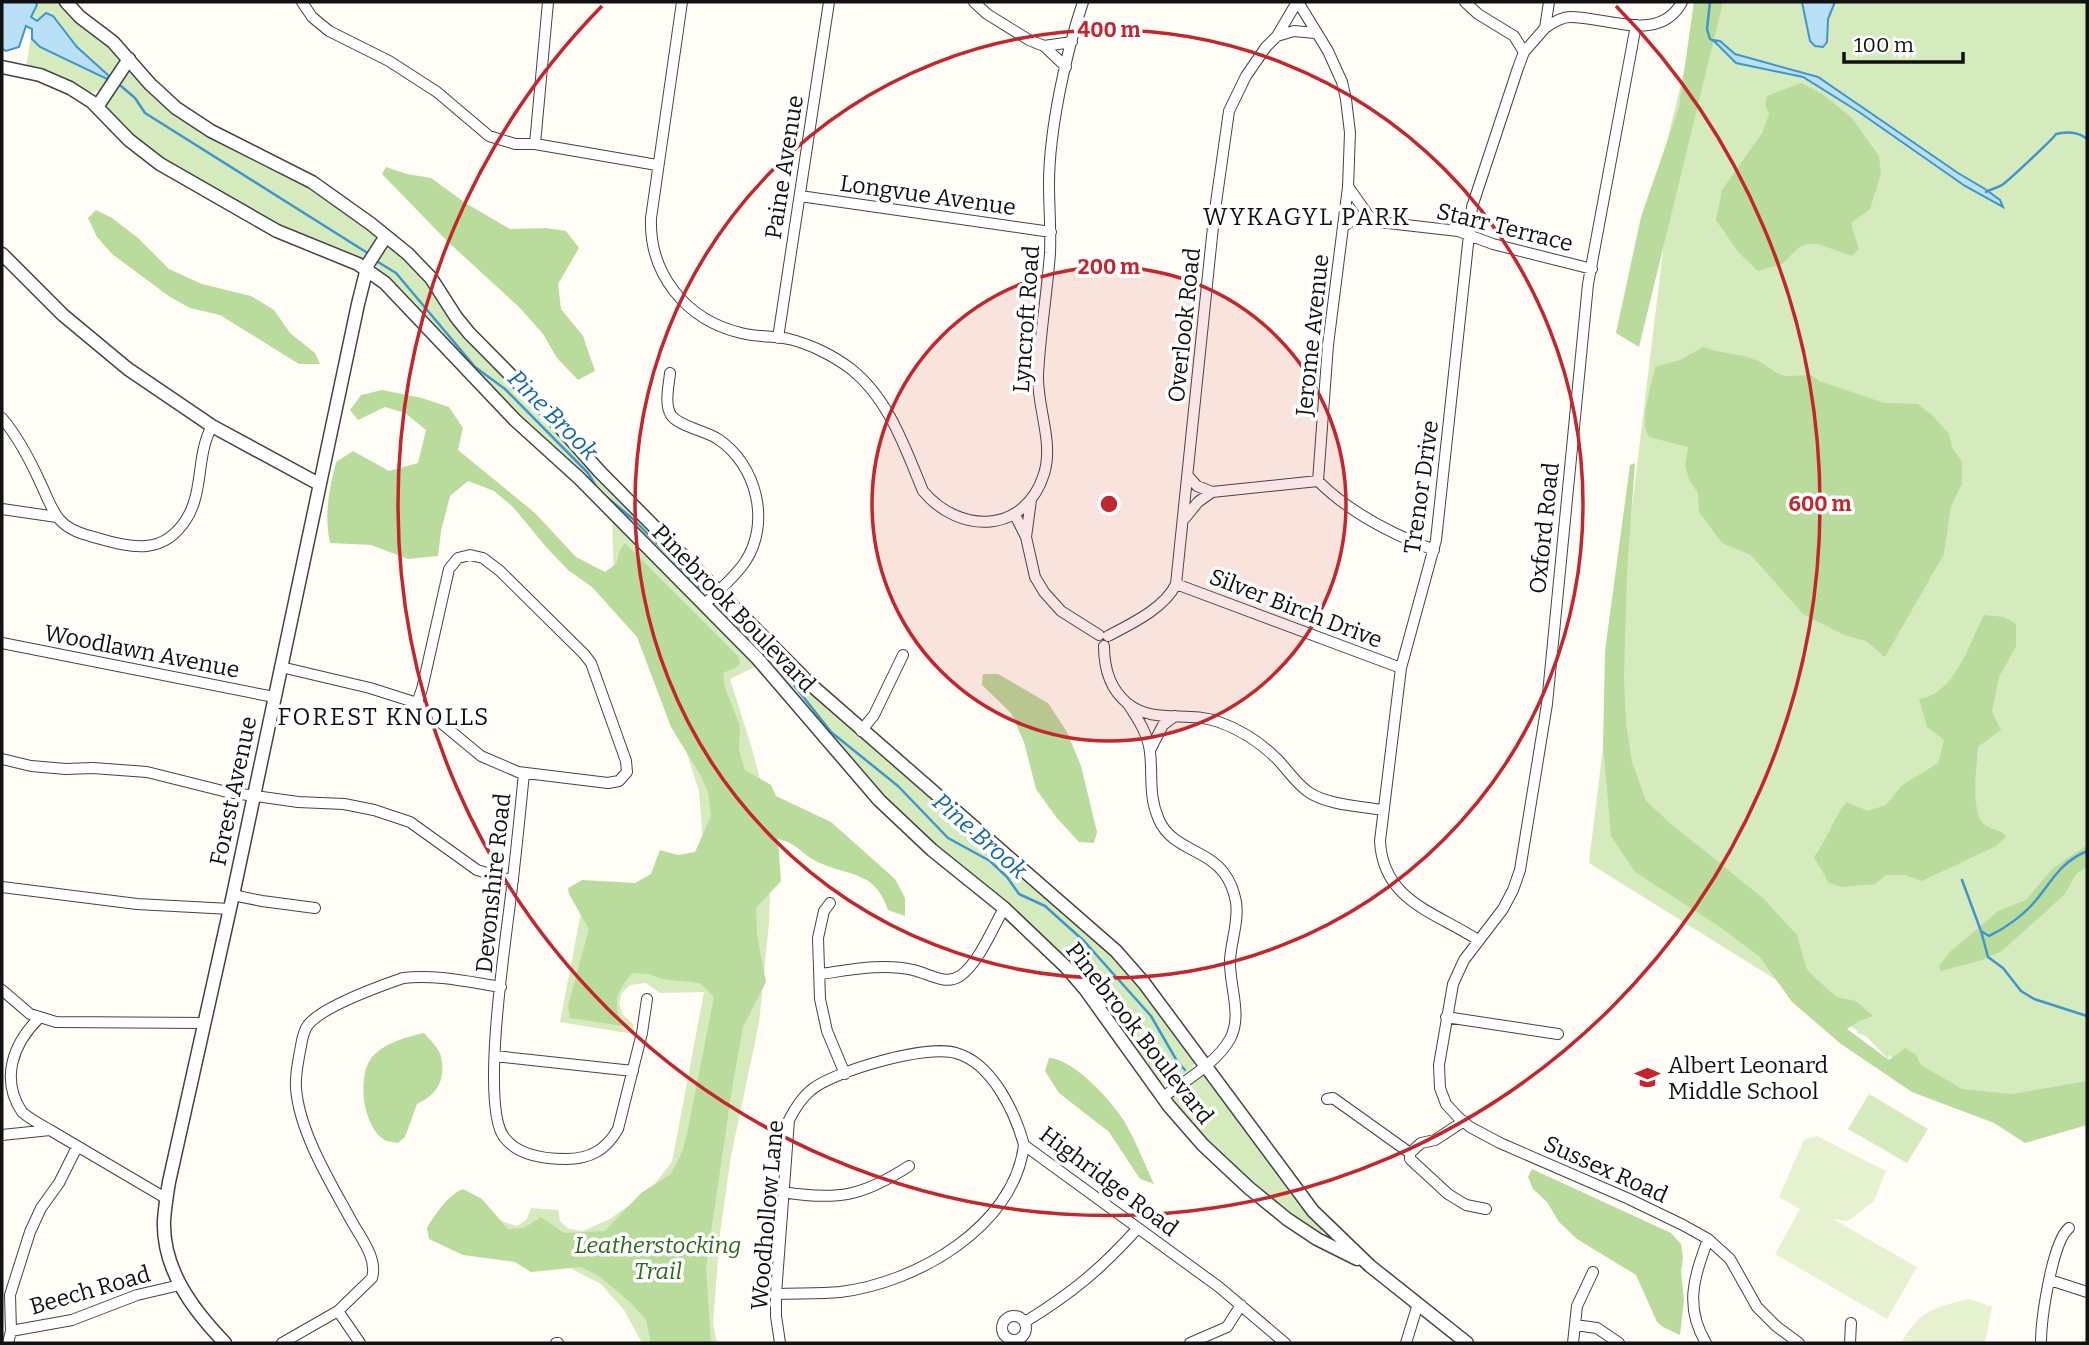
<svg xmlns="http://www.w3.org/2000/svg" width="2089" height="1345" viewBox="0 0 2089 1345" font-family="Bitter,serif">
	<rect width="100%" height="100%" fill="#fffdf5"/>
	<path fill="#d5ebbd" d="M35,2H62L101,36L119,57L120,60C112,76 105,97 85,91L26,68L32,29L84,67L107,79L109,76L77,47L50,14L46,13L37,21L31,17L37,5Z
		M1697,2H2087V1092L2015,1128L1888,1055L1889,1060L1867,1037L1856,1032L1858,1031L1589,863L1666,226L1652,202L1689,51Z
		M132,73L320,194L373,231L376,241L364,259L359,262L303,240L144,148L107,109V104L126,74Z
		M389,246L424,275L454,322L707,587L706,594L700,595L549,448L377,272C373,263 379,249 389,246Z
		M612,519L757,666L730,679L753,752L766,803L771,853L769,923L759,1023L731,1156L720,1233L713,1324L717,1343H642L624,1310L601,1284L445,1204L517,1226L527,1219L531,1208L558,1210L560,1221L569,1229L583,1231L610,1219L650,1190L672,1162L704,992L660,993L646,983L630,985L622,993L619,1003L623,1015L634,1025L633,1034L560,1022L584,897L709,918L699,791L657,659L614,582Z
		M717,600L721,601L1096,936L1132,975L1195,1058L1193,1068L1168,1085L1158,1081L1073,969L889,805L712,605Z
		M1205,1075L1323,1228L1321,1233H1312L1223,1161L1170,1100L1173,1095L1200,1076Z
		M1869,1094L1928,1129L1907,1163L1848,1129Z"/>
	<path fill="#b9dc9c" d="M1694,2H1723L1639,347L1616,333L1641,217L1679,107Z
		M1801,83L1821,93L1852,118L1879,156L1881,174L1870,209L1851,223L1859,249L1852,256L1818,244H1806L1798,248L1782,264L1758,271L1738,252L1716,220L1722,190L1762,133L1769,114L1765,105L1767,96Z
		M386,167L407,174L431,178L467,204L510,229L546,228L566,231L579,248L558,284L561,309L583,336L595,371L578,380L557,358L543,334L520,308L446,240L382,174Z
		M96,210L112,218L138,238L169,269L202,284L251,296L274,310L290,333L315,353L320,364H299L220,315L190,308L170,297L112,254L97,237L88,218Z
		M1703,347C1721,354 1741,353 1758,361C1768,365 1776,376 1788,376C1800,377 1808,371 1819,381L1884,403L1918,404L1933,416L1949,434L1952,447L1962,462V484L1951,506L1944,554L1885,657L1866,641L1844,635L1803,614L1751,555L1722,543L1699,512L1698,493L1689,480L1685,465L1688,447L1649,437C1638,421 1652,386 1655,367L1680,360Z
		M382,390L422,398L449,407L463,428L458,450L535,513L576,557L605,572L617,563L619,552L625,543L738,656L740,663L737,667L723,673L725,688L740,726L739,750L745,770L771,785L776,796L831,822L895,879L905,898V916L888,910C875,871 852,877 820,863C803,856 796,842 778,839L781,881L756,908L757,935L766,982L743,1027L733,1082L706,1267L711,1343H651L646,1320L632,1304L599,1276L581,1267L531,1272L515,1262L463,1255L429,1239L427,1228C436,1213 448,1195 463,1189L482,1199L508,1229L524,1228L541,1217L564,1233L605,1231L641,1193L671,1174L682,1152L688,1129L714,997L700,983L662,979L649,974L632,973C616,994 612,1001 623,1026L570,1018L568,1006L589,929L569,894L568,888L582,880L635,883L651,874L660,850L678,855L695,852L711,816L708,792L701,776L671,727L637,637L592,587L568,570L547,548L513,507L494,491L468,481L450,496L441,531L438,556L408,559L371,545L330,543C324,514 329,491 336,462L353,451L389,471L418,463L426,430L405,413L385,407L358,420L350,410L361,395Z
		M1635,463L1627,572L1624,678L1626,724L1632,762L1646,801L1670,823L1764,899L1797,935L1807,970L1813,976L1837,997L1856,1001L1873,1016L1859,1021L1847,1029L1889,1060L1905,1048L1916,1055L1921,1065L1962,1089L2012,1094L2087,1081V1125L2025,1143L1994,1123L1912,1092L1841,1044L1792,1002L1760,957L1720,927L1635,872L1611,836L1603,745L1605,651L1630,465Z
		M1984,615L2004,617L2016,624V646L1999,677L1992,712L2001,730L1978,747C1977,765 1969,815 1986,826C1995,831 1999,828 2006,837L1996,846L1922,881L1904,875H1886L1875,884L1842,887L1829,883L1814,857C1827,840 1833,820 1846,802L1868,811L1886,805L1901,786L1938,763L1944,740L1927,727L1919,699C1955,694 1969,644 1984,615Z
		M983,674H998L1048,703L1067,732L1081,766L1097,832L1094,843L1079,842L1056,817L1036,789L1024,742L1011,713L982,685Z
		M2087,845V867L2077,873L2064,895L2002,951L1982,960L1941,971L1939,966L1950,952L1998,911L2026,900L2052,869Z
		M424,1033C429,1039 440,1049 441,1057C446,1080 437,1095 417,1104L405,1137L398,1143C394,1142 390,1142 387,1141C362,1130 355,1071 375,1054C389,1041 407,1037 424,1033Z
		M1049,1058C1071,1058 1108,1097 1120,1115C1134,1135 1143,1161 1154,1184L1140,1179L1109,1132L1059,1093L1045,1071Z
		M1532,1169L1671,1233L1681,1244L1683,1258L1681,1272L1684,1300L1680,1335L1663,1327L1657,1322L1636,1275L1577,1239L1559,1222L1547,1202L1533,1189L1528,1177Z"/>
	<path fill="#e6f2cf" d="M1817,1136L1886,1171L1874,1201L1848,1221L1833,1219L1917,1267L1887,1319L1775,1254L1800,1209L1779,1197L1804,1140Z
		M1969,1299L1992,1307L1985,1343H1901C1920,1310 1933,1308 1969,1299Z"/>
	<path fill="#b9e0f7" stroke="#3f96cf" stroke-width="2" d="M2,2H35L37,5L31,17L37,21L46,13L53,16L77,47L109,76L107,79L40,47L32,39V29L26,26L19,47L6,51L2,49Z
		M1802,2H1835L1828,19L1827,42L1823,47L1815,46L1810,41Z
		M1713,40L1720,41L1735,54L1818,77L1958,173L1985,189L2000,200L2003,207L1965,186L1859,112L1803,77L1736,63Z"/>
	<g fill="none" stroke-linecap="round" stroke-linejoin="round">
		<path stroke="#3f96cf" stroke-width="2.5" d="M1710,2L1707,29L1710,39L1716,42
			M121,86L135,98L145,113L366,252
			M1986,192C1991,189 1997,188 2002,185C2007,182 2054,138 2056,134C2066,131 2079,132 2087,139
			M378,262L396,273L475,367L505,389L588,473L598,490L633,519L704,592
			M715,603L775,661L831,732L898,786L948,838L990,861L1007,877L1019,894L1045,906L1084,941L1151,1016L1177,1061L1185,1070
			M1962,880L1981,931L1989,936C2006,928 2025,914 2037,899C2054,878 2060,863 2087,851
			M1981,931L1988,957L2003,968L2021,991L2034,999L2087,1016"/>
		<defs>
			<path id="minor" d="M302,2L312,17L329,31L389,61L437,92L489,136L515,144H535L657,165
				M682,2L651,218C649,274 686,320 741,333C757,337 773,336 789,339C810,344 834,356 851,369C889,399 905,448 923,491C960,535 1025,534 1044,474C1054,442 1037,408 1038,375C1040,334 1047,294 1050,253C1051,230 1049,207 1049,184C1049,131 1066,52 1083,2
				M974,2L987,14L1029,40L1044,46L1066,67
				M1298,2L1328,51L1342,82L1346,99L1350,133L1348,187L1328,345L1318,481
				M1465,2L1478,14L1514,36L1524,52
				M1636,25L1588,284L1547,704L1520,870L1513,890L1503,909L1464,960L1453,984L1439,1065L1440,1088L1446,1104L1458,1117L1470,1127L1500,1143L1629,1199L1683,1225L1708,1239L1730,1259L1757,1307L1776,1326L1799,1343
				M1545,28C1552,23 1561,17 1570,17C1608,17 1659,44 1682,2
				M1277,36L1294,31L1315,33
				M1044,46L1072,42
				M535,144L548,2
				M1349,188L1368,215L1379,222L1458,231L1493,244L1592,269
				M800,196L1051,232
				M1343,227L1355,218L1368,215
				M778,338L829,2
				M670,373C669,385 664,404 671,415C678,426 706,431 718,439C757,465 771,523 745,562C734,578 718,591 704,605
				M2,418C18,437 30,460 40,482C46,494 51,510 60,520C70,531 83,534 97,538C132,548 164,556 187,518C204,490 196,455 212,426
				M1188,476L1197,486L1212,492L1318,481C1349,512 1394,535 1434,550
				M2,509L57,517
				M1015,515L1026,537L1035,577L1044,592L1061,611L1099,635
				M1185,518L1198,502L1212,492
				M1026,537L1031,500
				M1176,584L1401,668
				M1108,636C1131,624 1165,608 1176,584L1214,217L1229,111L1246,76L1266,47L1277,36L1297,2
				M2,643L274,697
				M1104,646C1104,668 1109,688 1127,703C1154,725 1188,710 1219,722C1241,730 1260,742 1277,759C1288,770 1296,784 1310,793C1329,805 1360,806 1382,810
				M281,667L370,688L417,703L481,756L518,772L608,783L619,781L627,772L626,761L591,663L584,654L500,571L483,558L470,555L458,558L449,569L422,689L417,703
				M1128,704C1138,719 1148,734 1150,752C1153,777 1148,795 1159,820C1172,849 1206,849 1224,873C1230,881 1234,891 1236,902C1239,921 1231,941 1230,960C1229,986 1243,1015 1230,1039C1216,1064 1184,1081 1162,1098
				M861,731L874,715L903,655
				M1150,750L1163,725L1175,716
				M2,759L31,766L66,769L93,768L147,772L227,792L298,802L344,804L374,810L410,822L477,870L513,881
				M524,773C520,814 516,854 511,895C506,939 480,1105 504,1137C517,1155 545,1159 566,1159C590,1159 606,1150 618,1129L642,1033L647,999
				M2,887L137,904L230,909
				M233,895L262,901L315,908
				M830,903L824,911L818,938L820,999L827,1031L845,1074
				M1478,940C1435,912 1383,901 1380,841L1401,668L1436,540L1472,207L1518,68L1524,52L1545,28L1549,2
				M820,974C850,970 883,963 913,970C928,973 945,986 960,976C978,964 993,928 1004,908
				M2,990L30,1014L56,1022L204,1023
				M1446,1017L1558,1034
				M39,1018C13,1044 0,1079 22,1112C30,1119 41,1125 50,1130
				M495,1056L633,1071
				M1327,1099L1333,1098L1410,1153
				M1464,1121L1435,1140L1421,1143L1410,1153V1159L1448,1194L1466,1205L1486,1209
				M2,1135L50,1130L167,1199
				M783,1192C838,1201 863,1196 909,1166
				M2050,1280L2087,1292
				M776,1294C797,1293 819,1294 840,1292C916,1283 1014,1227 1024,1145
				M338,1311L360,1343
				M1002 1328a12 12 0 1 1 24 0a12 12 0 1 1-24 0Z
				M1025,1322C1072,1293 1100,1270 1138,1228
				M1575,1325L1597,1328L1619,1343
				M11,1331L72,1320L137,1295L180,1285
				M8,1343L11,1331L10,1295L30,1232L41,1208L59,1183L77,1147
				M282,1343L338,1311L372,1278C378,1258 360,1237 351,1220C330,1182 299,1131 296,1088C295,1075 298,1063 300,1051C302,1042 302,1033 308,1025C322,1007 380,986 403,978C435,974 469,982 501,987
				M556,1343H558
				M780,1343L776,1316V1294L789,1120C794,1110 803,1097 811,1090C834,1071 927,1044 956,1053C992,1063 1015,1112 1024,1145L1219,1287L1285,1343
				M1190,1343L1227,1327L1241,1305
				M1406,1343L1418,1304
				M1573,1343L1577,1306L1593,1272
				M1706,1343C1684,1306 1694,1278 1708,1239
				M1850,1343L1851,1323
				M2041,1343C2041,1320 2052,1242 2069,1228"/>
			<path id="tertiary" d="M66,2L80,17L113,42L150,84L176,108L211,131L312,182L371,224L408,254L431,278L456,317L469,333L544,409L600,472L810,684L1116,951L1144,983L1313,1211L1370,1266L1467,1343
				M2,67L40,75L70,88L92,102L129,140L160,164L277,231L358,264L385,283L515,420L579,478L757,658L879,800L932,850L1004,908L1067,968L1085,989L1169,1106L1203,1145L1249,1188L1287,1219L1317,1239L1357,1259
				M97,107L129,59
				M2,254L63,315L128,369L212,426L319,484
				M225,1343C193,1310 162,1269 164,1220C165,1207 167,1194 169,1182L233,895L358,304L368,264L386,236"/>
		</defs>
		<use href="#minor" stroke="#444" stroke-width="12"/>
		<use href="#tertiary" stroke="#444" stroke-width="15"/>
		<use href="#minor" stroke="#fff" stroke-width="10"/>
		<use href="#tertiary" stroke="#fff" stroke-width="12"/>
	</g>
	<circle cx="1109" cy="504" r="237" fill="#c4262e" fill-opacity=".12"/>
	<g fill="none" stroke="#c4262e" stroke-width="3.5">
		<circle cx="1109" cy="504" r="237"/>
		<circle cx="1109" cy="504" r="474"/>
		<path d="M1616 6A711 711 0 1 1 602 6"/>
	</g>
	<defs>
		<symbol id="school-bare" viewBox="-9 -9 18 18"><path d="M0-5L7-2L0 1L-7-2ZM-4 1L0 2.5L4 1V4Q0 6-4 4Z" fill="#c4262e" stroke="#fff" stroke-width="2.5" paint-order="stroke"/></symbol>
	</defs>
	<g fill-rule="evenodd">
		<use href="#school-bare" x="1630" y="1060" width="35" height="35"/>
	</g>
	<g text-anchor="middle" stroke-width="7" stroke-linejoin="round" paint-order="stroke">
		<g font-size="23" fill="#111" stroke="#fff">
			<text transform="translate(784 167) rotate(-81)" y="8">Paine Avenue</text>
			<text transform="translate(928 195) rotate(8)" y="8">Longvue Avenue</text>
			<text transform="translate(1505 227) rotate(14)" y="8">Starr Terrace</text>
			<text transform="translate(1026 319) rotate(-86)" y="8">Lyncroft Road</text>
			<text transform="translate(1184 325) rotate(-84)" y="8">Overlook Road</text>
			<text transform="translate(1312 335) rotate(-84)" y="8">Jerome Avenue</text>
			<text transform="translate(1421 487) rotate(-82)" y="8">Trenor Drive</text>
			<text transform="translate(1544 528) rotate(-84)" y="8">Oxford Road</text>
			<text transform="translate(734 608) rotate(46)" y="8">Pinebrook Boulevard</text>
			<text transform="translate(1296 608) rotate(21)" y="8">Silver Birch Drive</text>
			<text transform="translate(142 651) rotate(11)" y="8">Woodlawn Avenue</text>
			<text transform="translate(233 791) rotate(-78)" y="8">Forest Avenue</text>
			<text transform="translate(493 883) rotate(-84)" y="8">Devonshire Road</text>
			<text transform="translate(1140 1033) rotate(52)" y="8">Pinebrook Boulevard</text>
			<text transform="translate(1606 1169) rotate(24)" y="8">Sussex Road</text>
			<text transform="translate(1109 1181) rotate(37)" y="8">Highridge Road</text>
			<text transform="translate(767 1215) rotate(-85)" y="8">Woodhollow Lane</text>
			<text transform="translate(90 1290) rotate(-16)" y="8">Beech Road</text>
		</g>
		<g font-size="23" fill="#111" stroke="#fff" text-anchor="start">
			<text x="1668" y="1073">Albert Leonard<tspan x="1668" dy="26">Middle School</tspan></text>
		</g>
		<g font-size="23" font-style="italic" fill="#2f6b1f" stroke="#fff">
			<text x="658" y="1253">Leatherstocking<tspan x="658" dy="26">Trail</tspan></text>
		</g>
		<g font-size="24" letter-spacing="2" fill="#111" stroke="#fff">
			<text x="1307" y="225">WYKAGYL PARK</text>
			<text x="384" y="725">FOREST KNOLLS</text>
		</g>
		<g font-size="24" font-style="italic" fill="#1768a6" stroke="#fff">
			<text transform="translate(553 415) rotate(45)" y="8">Pine Brook</text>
			<text transform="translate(980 836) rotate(41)" y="8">Pine Brook</text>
		</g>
	</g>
	<circle cx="1109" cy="504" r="10" fill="#c4262e" stroke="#fff" stroke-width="3.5"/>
	<g font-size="21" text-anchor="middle" font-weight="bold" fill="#c4262e" stroke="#fff" stroke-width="7" stroke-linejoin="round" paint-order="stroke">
		<text x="1109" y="37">400 m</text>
		<text x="1109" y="274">200 m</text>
		<text x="1820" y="511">600 m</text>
	</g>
	<rect width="2089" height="1345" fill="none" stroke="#111111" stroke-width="7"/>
	<path d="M1844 52v10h119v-10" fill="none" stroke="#111111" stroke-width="3.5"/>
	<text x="1854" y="52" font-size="21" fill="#111111" stroke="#ffffff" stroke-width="5" paint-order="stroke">100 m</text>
</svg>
